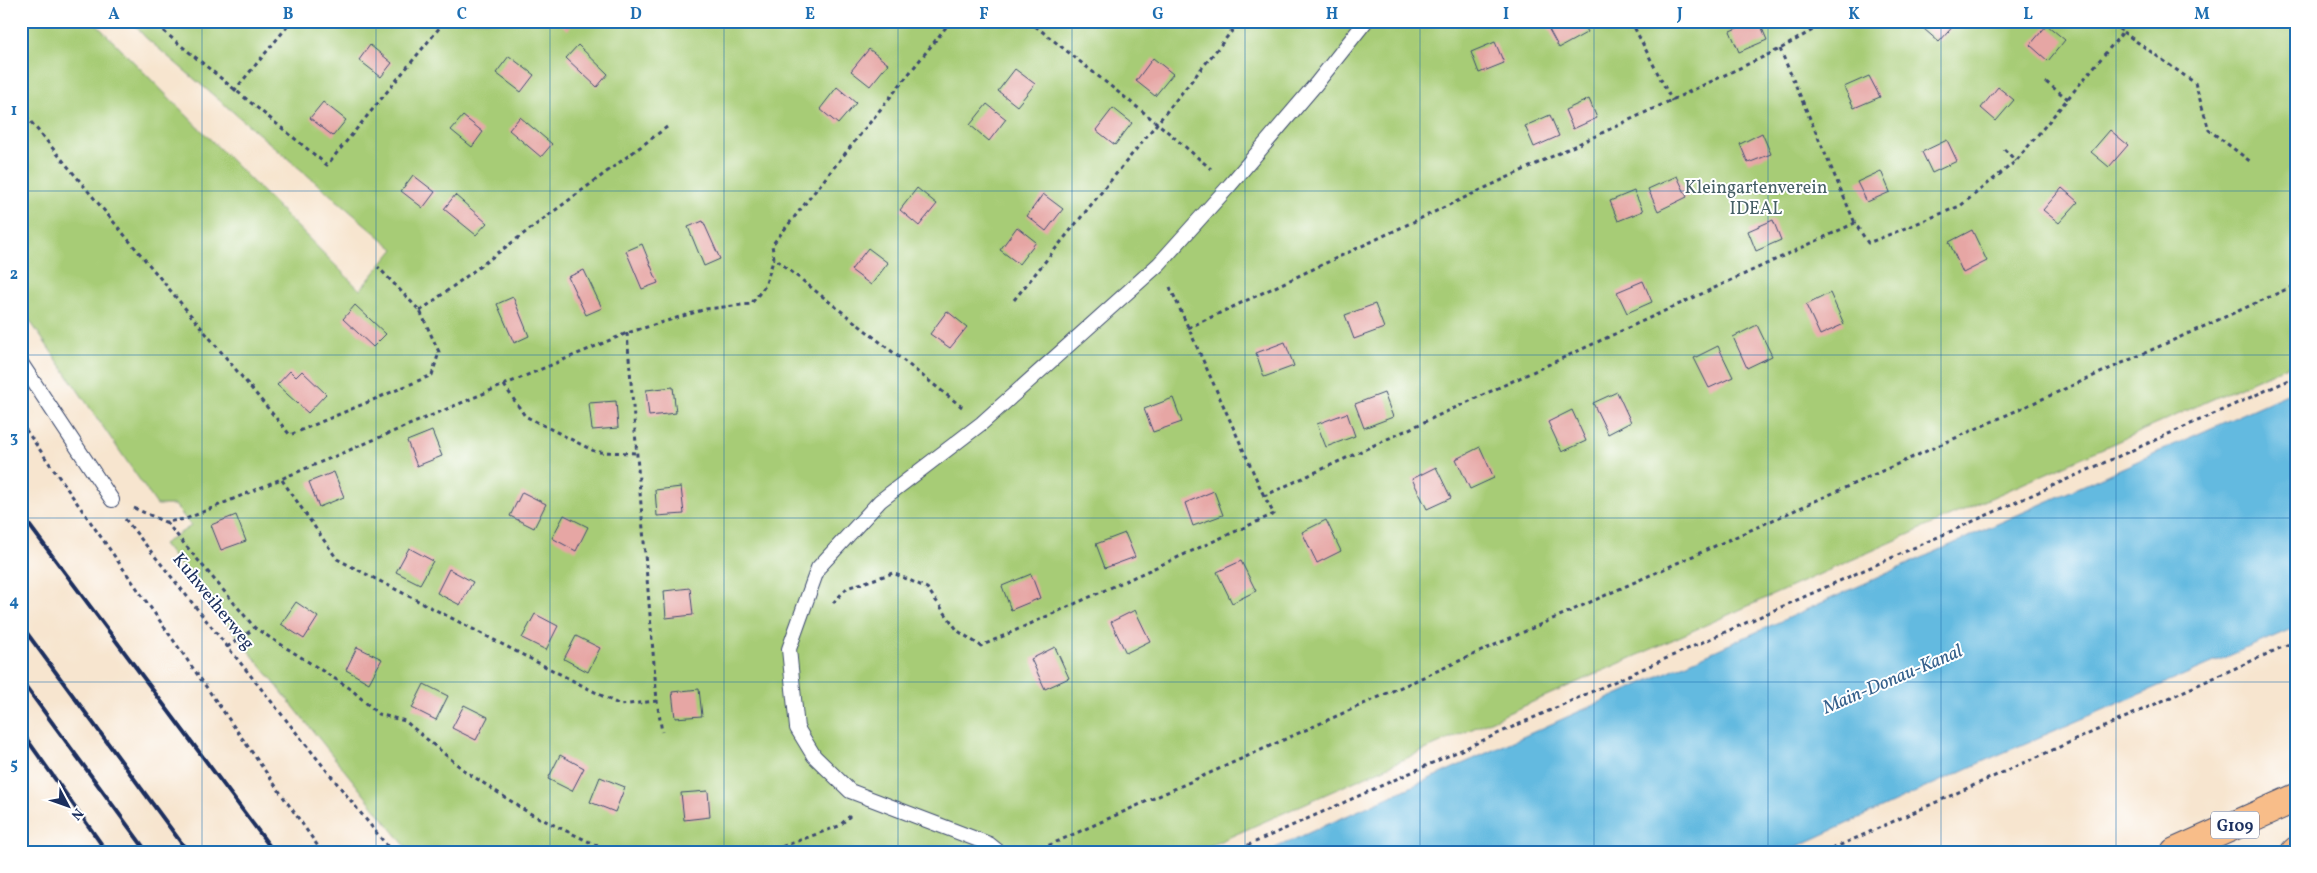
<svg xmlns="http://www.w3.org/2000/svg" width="2317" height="873" viewBox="0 0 2317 873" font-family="Vollkorn,serif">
	<rect width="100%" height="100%" fill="#fff"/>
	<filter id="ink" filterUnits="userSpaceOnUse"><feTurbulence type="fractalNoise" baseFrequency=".02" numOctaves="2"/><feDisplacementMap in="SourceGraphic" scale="10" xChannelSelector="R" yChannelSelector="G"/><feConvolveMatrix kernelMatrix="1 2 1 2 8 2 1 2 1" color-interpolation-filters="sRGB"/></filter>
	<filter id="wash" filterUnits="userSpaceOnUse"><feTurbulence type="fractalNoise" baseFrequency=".0096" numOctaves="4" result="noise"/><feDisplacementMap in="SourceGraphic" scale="20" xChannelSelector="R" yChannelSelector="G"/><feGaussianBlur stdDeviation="1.12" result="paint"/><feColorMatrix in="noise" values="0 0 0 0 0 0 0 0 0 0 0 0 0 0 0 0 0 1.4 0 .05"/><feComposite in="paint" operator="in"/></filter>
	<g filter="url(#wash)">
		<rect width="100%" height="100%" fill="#f7e5cf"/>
		<path fill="#a7cc76" stroke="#617e6a" d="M21,21H93L360,290L394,249L145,37L131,21H2296V362L1196,852H410L163,544L191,526L175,505H157L21,308Z"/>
		<path fill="#64bae0" stroke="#40749f" d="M2296,390V627L1984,761L1785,852H1266Z"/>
		<g id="blocks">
			<path fill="#e6a6a4" d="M556,21H575L568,30Z
				M1551,21H1582L1588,32L1559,48L1546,24Z
				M1753,21H1759L1767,40L1739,52L1730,31Z
				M1931,21H1955L1956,23L1939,42L1924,29Z
				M2047,25L2065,40L2048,61L2030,45Z
				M1495,42L1504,63L1479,73L1471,52Z
				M370,45L392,63L381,77L359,60Z
				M578,45L608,74L597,87L566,58Z
				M869,49L888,64L870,86L851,71Z
				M509,56L534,75L521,92L496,73Z
				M1153,58L1173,74L1155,96L1136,81Z
				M1015,69L1035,84L1017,106L998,91Z
				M1869,76L1880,97L1854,108L1844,87Z
				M837,87L856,103L838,124L820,109Z
				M1998,87L2014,100L1996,121L1981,108Z
				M1589,99L1597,118L1573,129L1565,110Z
				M323,102L346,120L333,136L310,118Z
				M987,104L1006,119L989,141L970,125Z
				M1113,108L1132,123L1115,145L1096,130Z
				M1550,115L1559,136L1534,147L1525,126Z
				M463,116L483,132L472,147L451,130Z
				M520,117L552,144L541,157L509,130Z
				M2110,130L2128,145L2109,167L2091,152Z
				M1762,133L1771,154L1748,163L1740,144Z
				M1947,140L1957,161L1932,173L1922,152Z
				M1881,171L1890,192L1867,202L1857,182Z
				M413,175L435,192L423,208L401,191Z
				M1677,176L1687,197L1658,211L1648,189Z
				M917,188L937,204L919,226L900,210Z
				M2062,188L2078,202L2059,223L2043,210Z
				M1634,191L1643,211L1618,221L1610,201Z
				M1043,194L1063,209L1046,231L1027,216Z
				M455,195L487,223L476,235L444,209Z
				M1773,220L1781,240L1756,251L1748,231Z
				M703,221L720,259L704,266L688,227Z
				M1017,227L1036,242L1019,264L1000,250Z
				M1972,230L1987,261L1963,273L1949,242Z
				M642,244L658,283L642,289L626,251Z
				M868,248L888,263L871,285L851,270Z
				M584,270L602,308L586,315L568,277Z
				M1643,281L1652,302L1627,313L1617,292Z
				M1830,293L1844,324L1820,335L1806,305Z
				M513,297L529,336L514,343L497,304Z
				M1375,304L1384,328L1354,339L1345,315Z
				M355,305L386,334L373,347L343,319Z
				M947,311L967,327L950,348L930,334Z
				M1757,325L1772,356L1747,368L1733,337Z
				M1285,342L1294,366L1264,377L1256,353Z
				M1718,346L1733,377L1709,388L1694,358Z
				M290,371L296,377L302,371L326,394L308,413L277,385Z
				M673,387L676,413L649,416L646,390Z
				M1617,392L1631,422L1608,434L1593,403Z
				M1384,393L1393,417L1364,428L1355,404Z
				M1173,398L1182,422L1153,432L1144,409Z
				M616,401L618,428L592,430L589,403Z
				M1572,410L1586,441L1562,452L1548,422Z
				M1347,413L1355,436L1326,447L1317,424Z
				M432,431L442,456L417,466L407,441Z
				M1480,447L1494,478L1470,489L1456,459Z
				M1436,467L1451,498L1427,509L1412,479Z
				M334,472L344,497L319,507L309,482Z
				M681,487L684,514L657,516L655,490Z
				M1214,491L1223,515L1193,526L1185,503Z
				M522,492L546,504L534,528L510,516Z
				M236,515L246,541L221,550L211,525Z
				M564,515L588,527L576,551L552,538Z
				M1326,520L1341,551L1317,563L1302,532Z
				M1125,533L1135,557L1105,568L1096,544Z
				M409,548L433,561L420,584L396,572Z
				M1241,561L1256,591L1232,603L1217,572Z
				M449,569L473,582L460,605L437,593Z
				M1031,574L1040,598L1011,610L1002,586Z
				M690,588L693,615L666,618L664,591Z
				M296,602L318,617L304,639L281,624Z
				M1135,610L1150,641L1126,653L1111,622Z
				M535,614L558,626L546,650L522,638Z
				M576,636L600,648L588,672L564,659Z
				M357,647L382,659L369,683L346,670Z
				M1055,647L1069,678L1045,689L1031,659Z
				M424,684L448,696L436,720L412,708Z
				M699,689L702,716L675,718L672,692Z
				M464,705L488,717L476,740L452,728Z
				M560,755L584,768L572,791L548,779Z
				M600,777L625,787L615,812L590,802Z
				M708,791L710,817L684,820L681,793Z"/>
		</g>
	</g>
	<g filter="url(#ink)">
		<use href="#blocks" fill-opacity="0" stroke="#3c4a6f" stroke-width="1"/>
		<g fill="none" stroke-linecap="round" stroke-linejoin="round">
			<defs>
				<path id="service" d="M21,363L112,500
					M999,852L989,844L850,791L814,756L797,728L789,649L818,568L880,501L982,423L1159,264L1230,185L1316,84L1366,21"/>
				<path id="trunk" d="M2175,852L2296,798
					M2295,852L2296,851"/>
			</defs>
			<use href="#service" stroke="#3c4a6f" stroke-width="16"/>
			<use href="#trunk" stroke="#3c4a6f" stroke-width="30"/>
			<path stroke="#3c4a6f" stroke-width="3" stroke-dasharray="4 4" stroke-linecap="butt" d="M151,21L327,165L445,21
				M951,21L772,245L774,258L962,407
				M1029,21L1162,127L1211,169
				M1631,21L1672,101
				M2123,32L2195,83L2209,130L2251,162
				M1780,49L1855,223
				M2046,82L2068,99
				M234,91L292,21
				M21,110L290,435L432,375L439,352L420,311L378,267
				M2004,149L2016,161
				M1170,287L1264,496
				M1014,300L1240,21
				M420,311L667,127
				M1188,328L1780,49L1828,21
				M627,333L657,701L662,732
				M504,385L525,416L596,452L637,453
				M21,423L322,852
				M282,480L337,559L620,705L657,701
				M134,508L165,522L186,519L627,333L706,309L751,304L765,286L774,258
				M125,519L392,852
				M166,522L255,628L351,689L378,714L405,721L465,771L529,813L604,849L617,852
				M833,603L847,588L893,573L927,588L958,631L981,646L1274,514L1264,496L1855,223L1868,243L1960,206L2016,161L2123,32L2109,21
				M227,647L255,628
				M759,852L770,851L839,826L850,816
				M1034,852L2296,285
				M1233,852L2296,377
				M1825,852L2296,641"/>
			<use href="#service" stroke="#fff" stroke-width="14"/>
			<use href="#trunk" stroke="#f8bd89" stroke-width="28"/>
			<path stroke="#1b2f5e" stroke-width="4" d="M21,514L274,852
				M21,625L188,852
				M21,680L147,852
				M21,731L107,852"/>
		</g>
	</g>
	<path fill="none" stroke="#1f6fb2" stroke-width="1" stroke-opacity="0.55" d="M202,21V852M376,21V852M550,21V852M724,21V852M898,21V852M1072,21V852M1245,21V852M1420,21V852M1594,21V852M1768,21V852M1941,21V852M2116,21V852M21,191H2296M21,355H2296M21,518H2296M21,682H2296"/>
	<g text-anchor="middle" stroke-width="4" stroke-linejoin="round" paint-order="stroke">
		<rect fill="#fff" stroke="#5f6d8e" stroke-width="1" x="2211" y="811.5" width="48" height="27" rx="4"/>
		<g font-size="16" font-weight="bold" fill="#1b2f5e">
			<text x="2235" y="831">G109</text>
		</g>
		<g font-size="18" fill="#455e65" stroke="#fff">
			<text x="1756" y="193">Kleingartenverein<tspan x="1756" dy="21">IDEAL</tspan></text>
		</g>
		<g font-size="18" fill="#1b2f5e" stroke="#fff">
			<text transform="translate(214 601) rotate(51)" y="6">Kuhweiherweg</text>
		</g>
		<g font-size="19" font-style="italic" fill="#35608c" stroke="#fff">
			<text transform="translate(1892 678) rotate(-23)" y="7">Main-Donau-Kanal</text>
		</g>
	</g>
	<rect width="2317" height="873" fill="none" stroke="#fff" stroke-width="55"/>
	<g transform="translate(68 806) rotate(131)" stroke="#ffffff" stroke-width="4" paint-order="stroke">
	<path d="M0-4L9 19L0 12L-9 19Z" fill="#1b2f5e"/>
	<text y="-8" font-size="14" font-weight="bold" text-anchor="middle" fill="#1b2f5e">N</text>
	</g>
	<rect x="28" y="28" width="2262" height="818" fill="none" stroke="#1f6fb2" stroke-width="2"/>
	<g font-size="16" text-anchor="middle" font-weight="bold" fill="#1f6fb2">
		<text x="114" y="19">A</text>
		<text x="288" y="19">B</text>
		<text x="462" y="19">C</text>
		<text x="636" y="19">D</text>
		<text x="810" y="19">E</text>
		<text x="984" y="19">F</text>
		<text x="1158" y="19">G</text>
		<text x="1332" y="19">H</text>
		<text x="1506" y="19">I</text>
		<text x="1680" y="19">J</text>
		<text x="1854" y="19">K</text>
		<text x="2028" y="19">L</text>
		<text x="2202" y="19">M</text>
		<text x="14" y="115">1</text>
		<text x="14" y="279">2</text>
		<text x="14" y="442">3</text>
		<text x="14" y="606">4</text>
		<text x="14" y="769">5</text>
	</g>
</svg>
